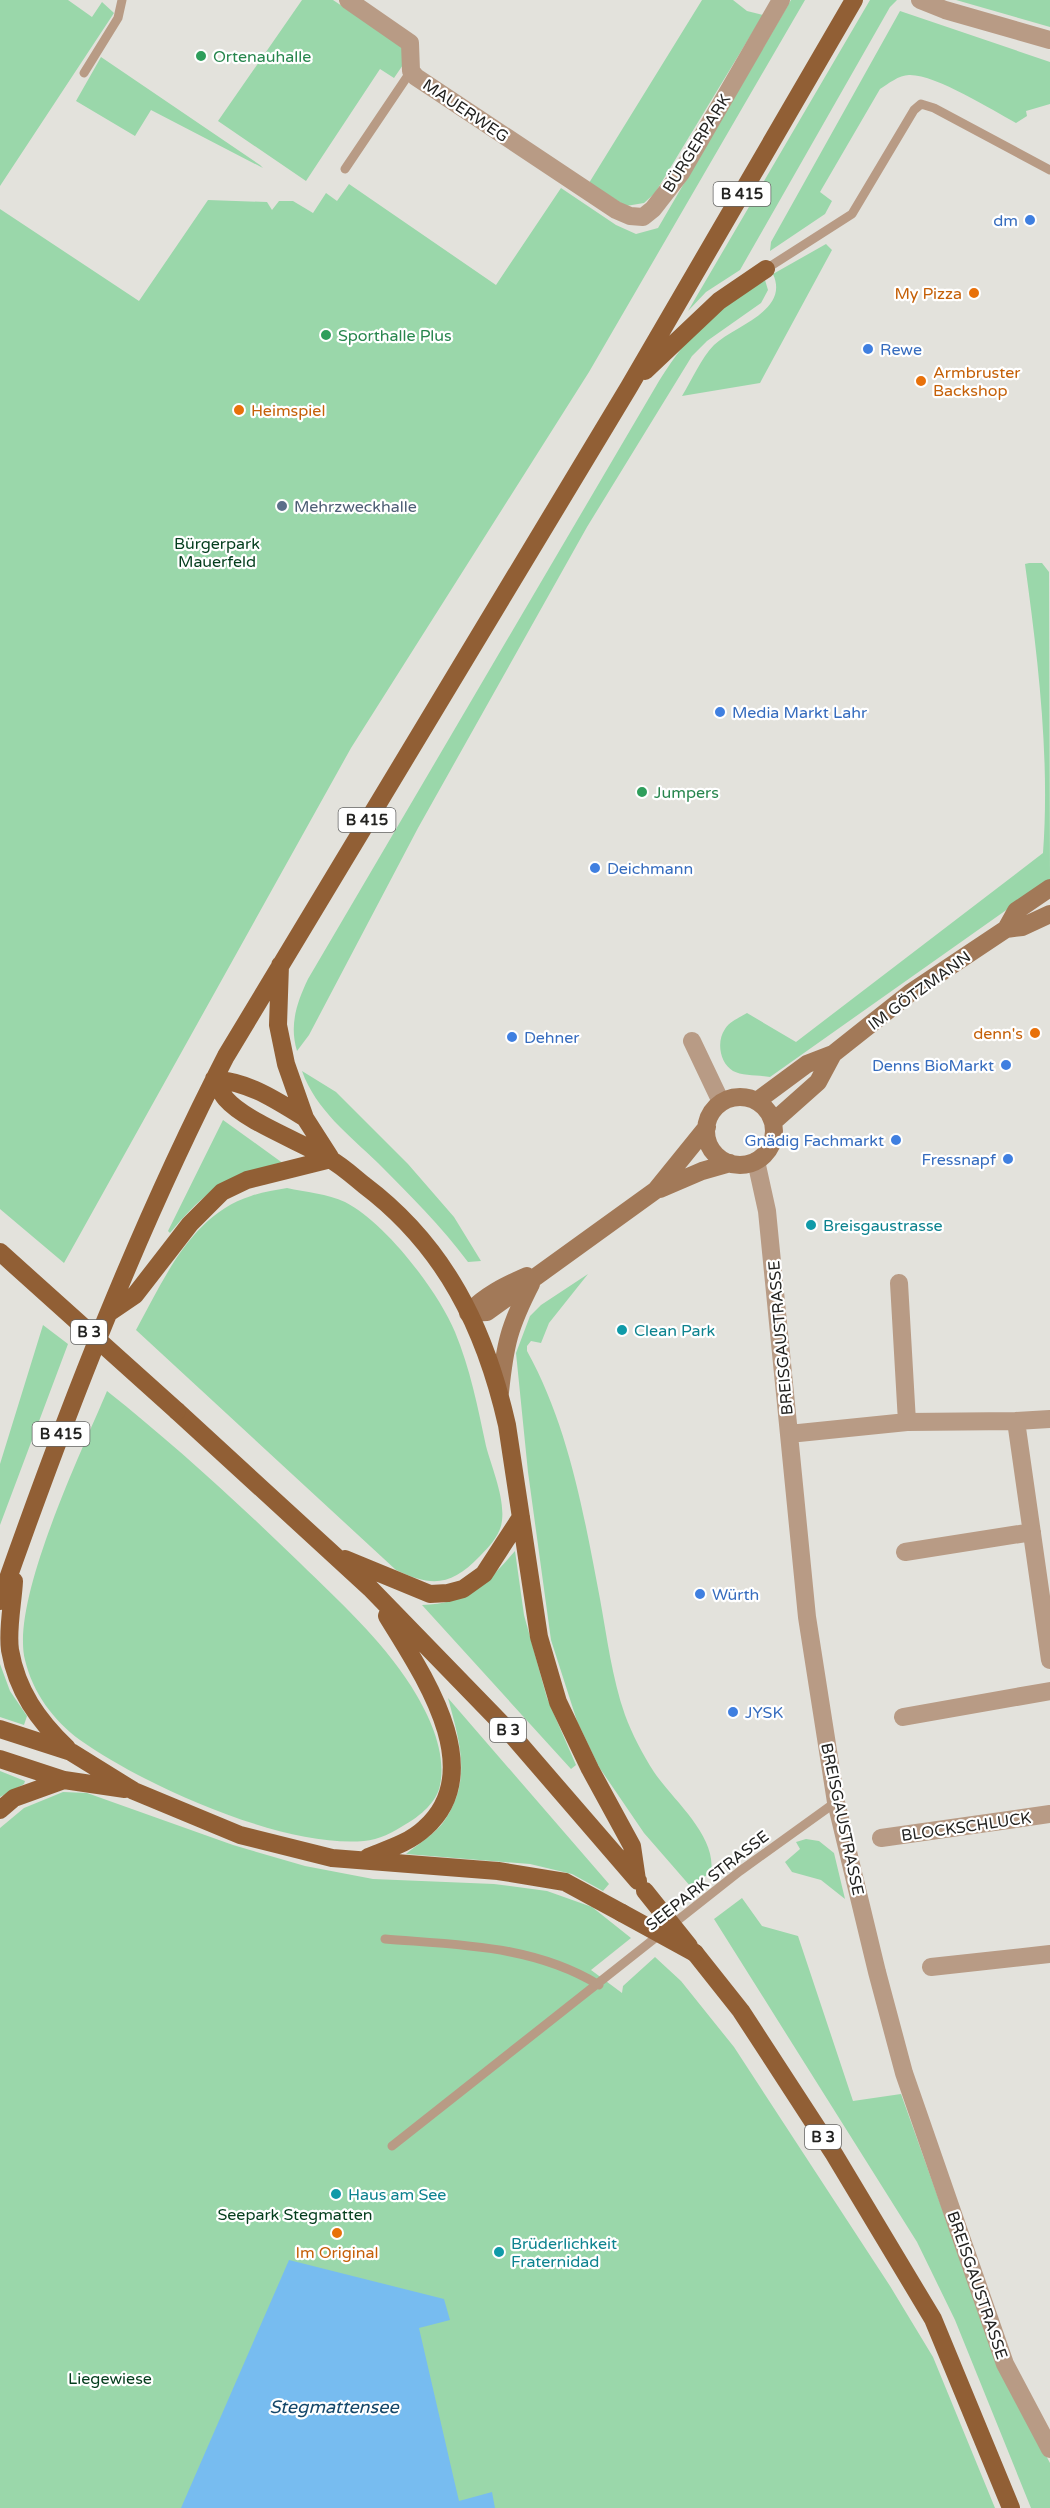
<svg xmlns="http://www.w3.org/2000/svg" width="1050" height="2508" viewBox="0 0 1050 2508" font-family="'Varela Round',sans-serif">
	<rect width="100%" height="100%" fill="#e3e2dc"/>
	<path fill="#9ad7aa" d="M0,0H68L92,17L102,2L114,13L0,186Z
		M302,0H333L405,48L407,59L394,78L380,69L306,181L218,121Z
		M702,0H733L747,11L763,15L655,193L644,203L626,206L589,183Z
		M791,0H805L589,372L351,748L64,1263L0,1209V209L139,301L208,200L267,202L272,210L279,201H293L313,213L326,193L337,201L349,184L496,285L561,188L616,225L636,234L658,228Z
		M870,0H897L890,7L740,270L706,292L688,311Z
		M956,0H1050V27Z
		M900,11L1050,62V104L1026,111L1027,116L1016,123C992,110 935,74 909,75C899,75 888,84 880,89L820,192L832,201L825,214L770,251L771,242Z
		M101,57L260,165L263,168L151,110L135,136L76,101Z
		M826,244L832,250L760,383L682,396C692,380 701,358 714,345C734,326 790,311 773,274Z
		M765,280L768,290L761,303L707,341L692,356L587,527L418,828L309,1035L297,1051C289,1025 297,1002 308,979L659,381C692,328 715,313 765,280Z
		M1029,563H1042L1049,572L1050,879L770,1077C760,1075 742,1076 733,1071C720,1063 716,1042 725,1029C730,1021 739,1018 747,1013L796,1042L1043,853C1050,758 1038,659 1025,564Z
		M302,1071L336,1092L408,1164L454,1217L481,1261L468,1262C441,1226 410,1195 378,1163C349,1135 316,1110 302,1071Z
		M223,1120L284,1164C230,1171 204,1192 170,1233L168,1231Z
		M287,1188C305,1192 328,1194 345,1202C385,1222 438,1291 455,1332C470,1368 478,1408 486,1446C492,1469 507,1502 501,1526C498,1537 488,1548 480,1556C452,1585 433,1588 396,1570L136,1330C164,1279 191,1215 251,1196C262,1192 275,1190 287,1188Z
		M588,1274L549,1323L541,1343L531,1341L527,1346V1351C569,1427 584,1515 600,1599C607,1637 612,1678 625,1715C632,1734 643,1755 654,1772C673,1800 717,1836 711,1872L691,1887L644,1833L599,1767L577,1721L551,1640L528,1472L516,1353L530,1316L541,1305Z
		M43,1325L68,1344L0,1525V1464Z
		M107,1391C175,1445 238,1503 300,1563C339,1601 381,1639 411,1686C428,1713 447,1751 440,1785C437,1802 420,1816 406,1824C393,1832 379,1840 364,1841C283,1848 145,1786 80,1740C53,1720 33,1693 25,1660C10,1600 82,1451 107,1391Z
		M515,1551L524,1615L547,1698L576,1765L571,1769L422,1605C469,1603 486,1584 515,1551Z
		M0,1664L10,1691L27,1716L24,1725L0,1717Z
		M448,1698L609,1884L603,1891L572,1874L530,1864L406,1854C417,1845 433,1835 442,1824C473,1782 460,1743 448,1698Z
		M0,1771L25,1781L24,1784L0,1797Z
		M63,1792L87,1793L233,1845L305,1866L373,1879L494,1884L547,1891L592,1907L631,1938L591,1970L622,1993L623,1986L655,1957L681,1981L734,2047L890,2286L933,2357L995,2508H0V1828L24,1808Z
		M806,1839L819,1841L834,1853L845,1899L821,1880L792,1872L785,1862L800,1849L796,1842Z
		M742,1898L762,1926L798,1936L853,2101L901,2094L999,2368L1050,2463V2508H1031L955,2320L917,2242L714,1919Z"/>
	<path fill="#77bcf0" d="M289,2260L444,2299L450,2320L419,2328L455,2484L459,2501L492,2492L495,2508H181Z"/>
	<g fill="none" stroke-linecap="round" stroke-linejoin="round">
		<path stroke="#b89b85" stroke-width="9" d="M84,73L118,18L122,0
			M345,169L411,71
			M766,269L852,214L914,110L921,104L934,108L1050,170
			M385,1939C459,1945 534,1945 599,1985
			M392,2146L740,1871L836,1802"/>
		<path stroke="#b89b85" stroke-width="18" d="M348,0L410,43L411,71L416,77L616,210L630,216L643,217L653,209L681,173L781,0
			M920,0L945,10L1050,40
			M692,1041L721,1102
			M756,1161L767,1211L807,1617L836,1802L877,1972L904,2073L1005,2364L1050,2449
			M899,1283L907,1422
			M1016,1421L1050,1419
			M789,1434L907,1422L1016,1421L1050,1660
			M905,1552L1032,1532
			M903,1717L1050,1691
			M881,1838L1050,1814
			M931,1967L1050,1954"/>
		<path stroke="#a27958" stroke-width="18" d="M1006,929L1022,927L1050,914
			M706 1131a34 34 0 1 1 68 0a34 34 0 1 1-68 0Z
			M757,1101L807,1064L833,1054L910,993L1006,929L1016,911L1050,888
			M773,1122L818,1082L833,1054
			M660,1189L702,1171L730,1163
			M468,1313L487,1312L656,1190L707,1127
			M468,1313C486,1295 504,1286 527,1276
			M500,1392C505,1344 509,1327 531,1284"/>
		<path stroke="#915f35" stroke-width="18" d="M645,371L719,301L766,269
			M280,965L278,1025L286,1064L305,1118L330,1157
			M214,1079C218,1086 221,1093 226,1099C245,1121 301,1142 328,1158C341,1165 353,1176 364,1185C445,1246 485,1328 507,1425L539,1637L558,1702L590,1769L632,1846L637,1880
			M214,1079C251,1083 274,1099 305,1118
			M110,1312L135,1295L190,1224L222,1192L247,1180L331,1159
			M177,1411L370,1588L505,1727L638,1881
			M345,1559L430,1594L448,1593L463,1589L484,1574L521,1517
			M14,1581C13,1602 7,1629 10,1650C17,1691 38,1720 67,1748
			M0,1601C65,1416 136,1231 226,1056L629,387L854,0
			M0,1729L71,1752L134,1791L240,1835L332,1858L498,1871L565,1882L622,1913
			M0,1759L64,1780
			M0,1810L14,1798L64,1780L125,1789
			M368,1857C388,1849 409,1843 425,1828C490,1770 421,1672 387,1616
			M695,1953L741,2011L834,2154L933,2319L1011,2508"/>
		<path stroke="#915f35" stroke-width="18" d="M0,1252L177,1411
			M645,1891L689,1946
			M622,1913L695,1953"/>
	</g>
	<g fill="#2e9e5b" stroke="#fff" stroke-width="2">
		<circle cx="201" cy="56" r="6"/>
		<circle cx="326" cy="335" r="6"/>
		<circle cx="642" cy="792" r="6"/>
	</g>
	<g fill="#3f7fe0" stroke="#fff" stroke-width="2">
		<circle cx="1030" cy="220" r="6"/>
		<circle cx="868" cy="349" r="6"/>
		<circle cx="720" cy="712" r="6"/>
		<circle cx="595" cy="868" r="6"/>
		<circle cx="512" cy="1037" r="6"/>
		<circle cx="1006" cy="1065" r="6"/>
		<circle cx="896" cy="1140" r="6"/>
		<circle cx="1008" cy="1159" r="6"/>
		<circle cx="700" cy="1594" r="6"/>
		<circle cx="733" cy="1712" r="6"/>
	</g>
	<g fill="#e8710a" stroke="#fff" stroke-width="2">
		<circle cx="974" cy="293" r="6"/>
		<circle cx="921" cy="381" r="6"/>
		<circle cx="239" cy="410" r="6"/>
		<circle cx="1035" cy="1033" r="6"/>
		<circle cx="337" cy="2233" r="6"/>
	</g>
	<circle fill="#5c6f8a" stroke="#fff" stroke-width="2" cx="282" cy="506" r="6"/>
	<g fill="#0f9aa8" stroke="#fff" stroke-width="2">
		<circle cx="811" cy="1225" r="6"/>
		<circle cx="622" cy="1330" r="6"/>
		<circle cx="336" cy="2194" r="6"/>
		<circle cx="499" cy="2252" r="6"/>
	</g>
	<g text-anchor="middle" stroke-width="4.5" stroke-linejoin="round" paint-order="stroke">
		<g fill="#fff" stroke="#656564" stroke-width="1.5">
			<rect x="713.5" y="182" width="57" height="24" rx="4.5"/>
			<rect x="338.5" y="808" width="57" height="24" rx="4.5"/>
			<rect x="71" y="1320" width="36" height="24" rx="4.5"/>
			<rect x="32.5" y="1422" width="57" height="24" rx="4.5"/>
			<rect x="490" y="1718" width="36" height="24" rx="4.5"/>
			<rect x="805" y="2125" width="36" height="24" rx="4.5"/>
		</g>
		<g font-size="15" font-weight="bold" fill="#232321">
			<text x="742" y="199">B 415</text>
			<text x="367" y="825">B 415</text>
			<text x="89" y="1337">B 3</text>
			<text x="61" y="1439">B 415</text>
			<text x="508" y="1735">B 3</text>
			<text x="823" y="2142">B 3</text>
		</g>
		<g font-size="16" fill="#27864d" stroke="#fff" text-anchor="start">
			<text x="213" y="62">Ortenauhalle</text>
			<text x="338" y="341">Sporthalle Plus</text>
			<text x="654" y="798">Jumpers</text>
		</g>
		<g font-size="16" fill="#232321" stroke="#fff">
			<text transform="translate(466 110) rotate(34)" y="6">MAUERWEG</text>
			<text transform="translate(696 143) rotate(-58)" y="6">BÜRGERPARK</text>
			<text transform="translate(919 990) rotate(-36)" y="6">IM GÖTZMANN</text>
			<text transform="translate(780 1338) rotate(-95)" y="6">BREISGAUSTRASSE</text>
			<text transform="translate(843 1819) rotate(78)" y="6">BREISGAUSTRASSE</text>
			<text transform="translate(966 1826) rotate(-8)" y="6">BLOCKSCHLUCK</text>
			<text transform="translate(707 1880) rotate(-38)" y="6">SEEPARK STRASSE</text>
			<text transform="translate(978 2285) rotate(71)" y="6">BREISGAUSTRASSE</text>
		</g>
		<g font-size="16" fill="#366cbe" stroke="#fff" text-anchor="start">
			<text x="1018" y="226" text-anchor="end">dm</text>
			<text x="880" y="355">Rewe</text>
			<text x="732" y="718">Media Markt Lahr</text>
			<text x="607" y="874">Deichmann</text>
			<text x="524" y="1043">Dehner</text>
			<text x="994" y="1071" text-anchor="end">Denns BioMarkt</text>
			<text x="884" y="1146" text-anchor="end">Gnädig Fachmarkt</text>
			<text x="996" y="1165" text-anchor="end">Fressnapf</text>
			<text x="712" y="1600">Würth</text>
			<text x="745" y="1718">JYSK</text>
		</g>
		<g font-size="16" fill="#c56008" stroke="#fff" text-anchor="end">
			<text x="962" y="299">My Pizza</text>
			<text x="933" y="378" text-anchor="start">Armbruster<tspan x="933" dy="18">Backshop</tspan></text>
			<text x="251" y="416" text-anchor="start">Heimspiel</text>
			<text x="1023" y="1039">denn's</text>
			<text x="337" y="2258" text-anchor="middle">Im Original</text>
		</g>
		<g font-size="16" fill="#4e5e75" stroke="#fff" text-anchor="start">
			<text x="294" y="512">Mehrzweckhalle</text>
		</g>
		<g font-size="16" fill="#033d1c" stroke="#fff">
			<text x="217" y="549">Bürgerpark<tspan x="217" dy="18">Mauerfeld</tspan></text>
			<text x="295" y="2220">Seepark Stegmatten</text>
			<text x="110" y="2384">Liegewiese</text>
		</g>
		<g font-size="16" fill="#0d838f" stroke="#fff" text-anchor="start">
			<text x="823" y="1231">Breisgaustrasse</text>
			<text x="634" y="1336">Clean Park</text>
			<text x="348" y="2200">Haus am See</text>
			<text x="511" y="2249">Brüderlichkeit<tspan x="511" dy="18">Fraternidad</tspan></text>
		</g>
		<g font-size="18" font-style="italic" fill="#13476a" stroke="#fff">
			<text x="334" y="2413">Stegmattensee</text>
		</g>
	</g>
</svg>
